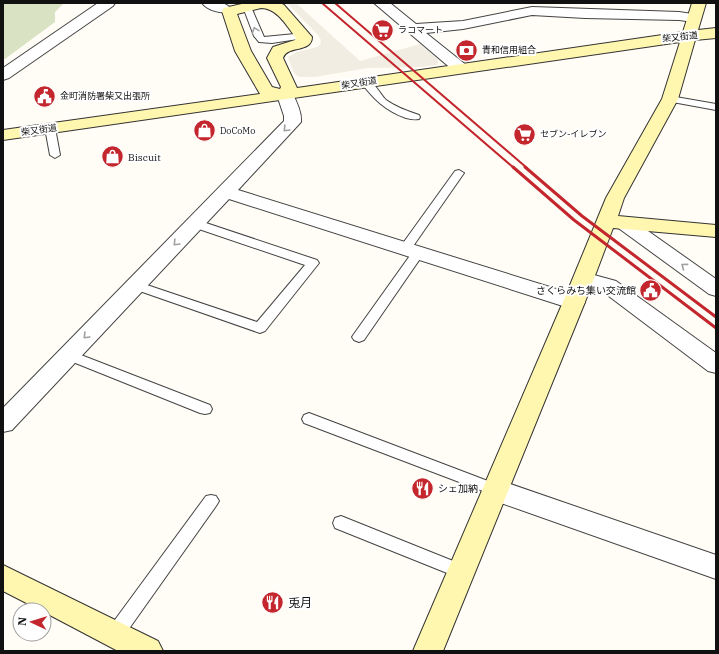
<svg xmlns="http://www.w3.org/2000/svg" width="719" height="654" viewBox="0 0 719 654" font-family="'IBM Plex Serif','Noto Sans JP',serif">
	<rect width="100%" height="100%" fill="#fffdf5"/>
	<path fill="#d9e3c4" d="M3,3H64L55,12V22L5,59L3,58Z"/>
	<path fill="#f1ede2" d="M287,3H296L360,61L420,44L438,59V63L437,65L420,67L368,68L315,77H299L294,73L288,57L297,52L317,47L320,45L321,40L318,35Z"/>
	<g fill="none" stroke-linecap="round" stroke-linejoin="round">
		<defs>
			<path id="lane" d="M247,4L251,7L264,37L295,34L301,30L305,33L301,38L298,39L272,43L259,42L254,36L243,7Z
				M366,79C374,81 380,94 386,100C396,107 407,111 419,115L420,117L419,119C414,120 410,119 406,118C386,111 373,99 361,82Z
				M670,96L716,104V110L667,101L665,99L667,97Z
				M50,125L55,128L60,155L55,158L50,155L45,128Z
				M459,170L464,173L409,252H401L399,249L401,246L455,171Z
				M194,219L317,260L319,263L265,331L260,333L131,288L129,285L131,282L135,281L257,322L305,265L190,226L188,223L190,220Z
				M418,249L422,250L424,253L364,340L359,342L354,340L352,337L354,334L414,250Z
				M68,350L210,405L212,409L210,413L205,414L200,413L63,358L61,355L63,352Z
				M309,413L501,486L504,490L501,494L496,496L304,423L302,419L304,415Z
				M211,495L216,496L219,501L216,506L121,640L115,642L109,640L106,634L109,628L206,496Z
				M341,516L468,567L470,572L468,577L462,579L335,528L333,523L335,518Z"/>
			<path id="street" d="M98,3H115L113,6L9,78L3,80V68Z
				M202,3C211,3 225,0 231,9L229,12C221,14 207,10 202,3Z
				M374,3H390L416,24L463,21L532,7L679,12L699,15L701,18L699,21L694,22L679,20L585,18L532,15L463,29L426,33L466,65L468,68L466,71L460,73L454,71Z
				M285,90L291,91C296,100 302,112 301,122L238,190L582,297L585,302L582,307L574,309L566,307L229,199L12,430L3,432V408L284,121V116L277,95L279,91Z
				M624,217L631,219L716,279V296L709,294L617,227L614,223L617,219Z
				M583,272L616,281L716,353V373L708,371L602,291L576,284L573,279L576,274Z
				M496,479L716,555V579L487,498L483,490L487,482Z"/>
			<path id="secondary" d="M246,3H280L284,5L312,37C312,53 287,45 283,58L297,88L683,32L692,3H706L698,30L716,28V38L695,40L678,99L624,198L618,216L716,225V237L613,228L585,302L443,651H413L563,302L606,198L662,99L680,42L3,140V130L260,94L235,51L222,11L224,8ZM261,8C277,8 287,26 296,38L295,40L273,47L267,58L281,87L280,89L272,87L251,51L237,14Z
				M3,565L158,641L163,651H118L44,612V610H40L3,591Z"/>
		</defs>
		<use href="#lane" stroke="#444" stroke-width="2"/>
		<use href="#street" stroke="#444" stroke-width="2"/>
		<use href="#secondary" stroke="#333" stroke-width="2"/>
		<use href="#lane" fill="#fff" fill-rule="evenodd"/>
		<use href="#street" fill="#fff" fill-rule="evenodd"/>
		<use href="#secondary" fill="#fff6b0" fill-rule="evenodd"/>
		<path stroke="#c4262e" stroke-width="2" d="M322,3L514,168
			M335,3L527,168"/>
		<path stroke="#c4262e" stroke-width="3" d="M513,167L574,220L716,328
			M525,167L582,216L716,317"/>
	</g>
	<defs><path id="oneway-chevron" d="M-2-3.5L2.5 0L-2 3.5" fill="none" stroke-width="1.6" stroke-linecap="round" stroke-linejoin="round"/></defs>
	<g stroke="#a0a0a0">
		<use href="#oneway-chevron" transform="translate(255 30) rotate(-110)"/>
		<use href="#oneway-chevron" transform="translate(286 129) rotate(134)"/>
		<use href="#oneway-chevron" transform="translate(176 243) rotate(134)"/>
		<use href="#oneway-chevron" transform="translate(684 266) rotate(-144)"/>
		<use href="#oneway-chevron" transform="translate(86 336) rotate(134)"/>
	</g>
	<defs>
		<symbol id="supermarket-disc" viewBox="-11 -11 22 22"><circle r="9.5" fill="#c4262e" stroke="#fff"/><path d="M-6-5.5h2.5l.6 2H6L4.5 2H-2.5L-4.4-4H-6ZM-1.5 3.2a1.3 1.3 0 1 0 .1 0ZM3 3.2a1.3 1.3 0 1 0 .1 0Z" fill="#fff"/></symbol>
		<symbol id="bank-disc" viewBox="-11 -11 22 22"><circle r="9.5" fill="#c4262e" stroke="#fff"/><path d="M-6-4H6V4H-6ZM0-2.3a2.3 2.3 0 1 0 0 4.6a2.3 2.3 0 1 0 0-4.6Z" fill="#fff"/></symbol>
		<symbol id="civic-disc" viewBox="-11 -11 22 22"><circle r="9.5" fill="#c4262e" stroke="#fff"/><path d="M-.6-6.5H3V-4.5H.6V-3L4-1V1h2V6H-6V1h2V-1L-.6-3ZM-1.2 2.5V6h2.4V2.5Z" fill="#fff"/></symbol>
		<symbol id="shop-disc" viewBox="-11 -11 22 22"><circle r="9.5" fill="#c4262e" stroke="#fff"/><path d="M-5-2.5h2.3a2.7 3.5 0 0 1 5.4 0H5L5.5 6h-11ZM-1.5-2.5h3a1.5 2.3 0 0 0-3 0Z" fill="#fff"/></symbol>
		<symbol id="restaurant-disc" viewBox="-11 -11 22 22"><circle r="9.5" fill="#c4262e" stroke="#fff"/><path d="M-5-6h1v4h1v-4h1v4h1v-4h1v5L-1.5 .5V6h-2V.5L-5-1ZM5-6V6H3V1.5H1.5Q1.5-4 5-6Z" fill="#fff"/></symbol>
	</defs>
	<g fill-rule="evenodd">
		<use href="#supermarket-disc" x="370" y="18" width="25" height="25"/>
		<use href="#bank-disc" x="454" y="38" width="25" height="25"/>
		<use href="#civic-disc" x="32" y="84" width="25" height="25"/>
		<use href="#shop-disc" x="192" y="118" width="25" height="25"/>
		<use href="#supermarket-disc" x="512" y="122" width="25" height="25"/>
		<use href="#shop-disc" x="100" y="144" width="25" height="25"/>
		<use href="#civic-disc" x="638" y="278" width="25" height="25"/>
		<use href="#restaurant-disc" x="410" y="476" width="25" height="25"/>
		<use href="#restaurant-disc" x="260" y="590" width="25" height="25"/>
	</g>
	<g text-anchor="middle" stroke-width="4" stroke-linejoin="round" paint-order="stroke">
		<g font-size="9" fill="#111" stroke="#fff" text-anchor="start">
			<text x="398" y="33">ラコマート</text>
			<text x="482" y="53">青和信用組合</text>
			<text x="60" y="99">金町消防署柴又出張所</text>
			<text x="220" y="134">DoCoMo</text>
			<text x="540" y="137">セブン-イレブン</text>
		</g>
		<g font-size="9" fill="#111" stroke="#fff">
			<text transform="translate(680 37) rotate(-6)" y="3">柴又街道</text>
			<text transform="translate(359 83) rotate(-9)" y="3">柴又街道</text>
			<text transform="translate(39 130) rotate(-8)" y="3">柴又街道</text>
		</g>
		<g font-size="10" fill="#111" stroke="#fff" text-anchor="start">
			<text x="128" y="161">Biscuit</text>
			<text x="636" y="294" text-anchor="end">さくらみち集い交流館</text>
			<text x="438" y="492">シェ加納</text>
		</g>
		<g font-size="12" fill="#111" stroke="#fff" text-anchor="start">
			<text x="288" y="607">兎月</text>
		</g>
	</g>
	<rect width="719" height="654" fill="none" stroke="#111111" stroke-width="8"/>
	<g transform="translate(32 622) rotate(274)"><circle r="19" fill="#ffffff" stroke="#a0a0a0"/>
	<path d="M0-3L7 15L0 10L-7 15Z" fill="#c4262e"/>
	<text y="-6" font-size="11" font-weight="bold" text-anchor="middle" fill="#111111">N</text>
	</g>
</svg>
